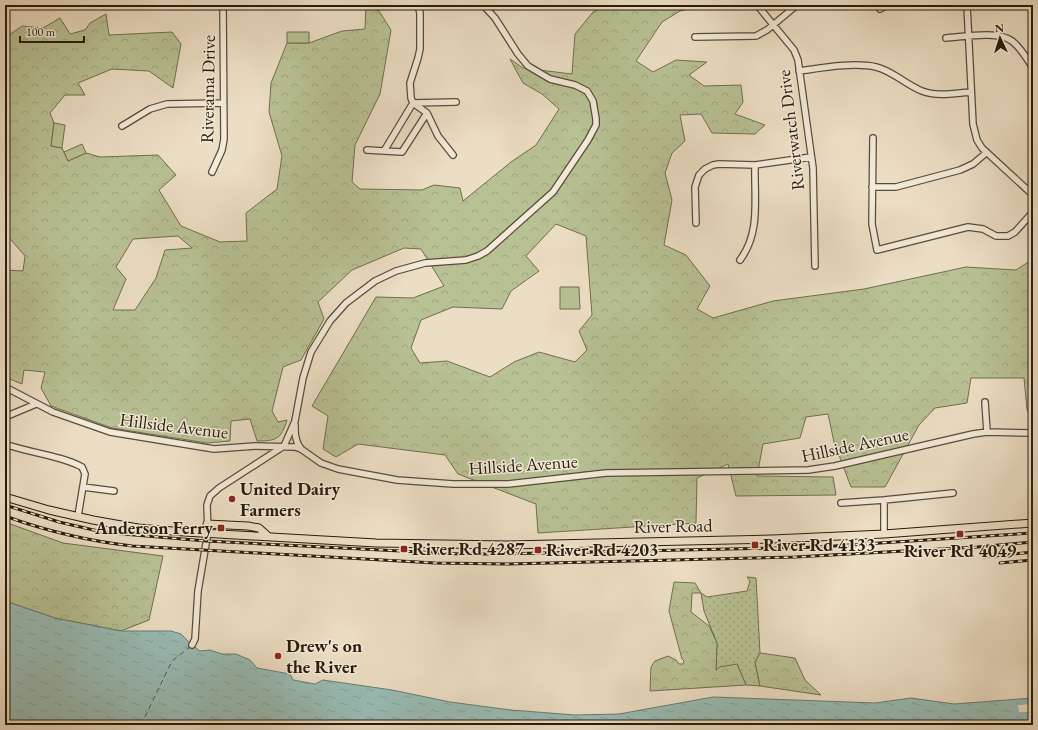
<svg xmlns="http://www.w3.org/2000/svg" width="1038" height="730" viewBox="0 0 1038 730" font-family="'EB Garamond',serif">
	<defs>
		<pattern id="grass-dots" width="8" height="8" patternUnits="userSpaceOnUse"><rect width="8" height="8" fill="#b8c194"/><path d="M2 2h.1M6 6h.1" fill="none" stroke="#9ea57e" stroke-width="1.8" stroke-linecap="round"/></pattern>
		<pattern id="forest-crowns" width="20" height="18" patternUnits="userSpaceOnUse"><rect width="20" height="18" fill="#b8c194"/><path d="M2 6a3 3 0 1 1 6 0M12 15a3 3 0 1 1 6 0" fill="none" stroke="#9ea57e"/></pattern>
		<pattern id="water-ripples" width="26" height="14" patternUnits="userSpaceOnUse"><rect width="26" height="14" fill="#99bcb5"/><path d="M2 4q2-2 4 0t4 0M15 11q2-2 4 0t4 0" fill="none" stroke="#84a19a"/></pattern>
	</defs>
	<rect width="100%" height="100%" fill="#ecdec4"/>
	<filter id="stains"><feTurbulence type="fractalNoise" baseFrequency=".005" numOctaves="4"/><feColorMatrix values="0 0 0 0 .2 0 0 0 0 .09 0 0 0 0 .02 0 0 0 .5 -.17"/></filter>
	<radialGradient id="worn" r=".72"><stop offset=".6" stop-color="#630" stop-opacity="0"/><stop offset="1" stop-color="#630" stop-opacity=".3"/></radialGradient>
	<path fill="url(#grass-dots)" stroke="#706e50" d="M747,577L756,578L760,653L755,662L760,686L746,685L737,664L716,670L717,643L704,611L701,593L707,597L747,591L750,581Z"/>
	<path fill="url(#forest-crowns)" stroke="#706e50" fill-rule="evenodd" d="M366,5L379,11L391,30L380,94L355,145L352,182L360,189L422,190L434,185L460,188L463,201L511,162L536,145L559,109L542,94L523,83L510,59L523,68L572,74L575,34L593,12L607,5H705L680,11L662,22L636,61L653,72L676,60L707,62L689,75L704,86L741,85L743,102L735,114L765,125L755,134L712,133L701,114L680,115L685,141L672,153L665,173L672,200L664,245L686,255L710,286L697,309L713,318L773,301L864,289L966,267L1016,270L1033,259V420L1027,410L1024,378H971L967,403L935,408L919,425L885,487H851L834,442L828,414L806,417L800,438L763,444L757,476L833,477L836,495L736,496L728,464L697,478L696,523L538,533L536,504L458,474L445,455L358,444L336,457L323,449L328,416L312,406L376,297L413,298L444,286L421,249L404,248L352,270L318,302L324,319L301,360L283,367L272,411L278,422L287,420C281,439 277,441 257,441L250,419L231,421L230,441L207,443L112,428L51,406L41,388L45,372L24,370L22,384L5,377V270L23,271L25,256L5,233V38L22,26L43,28L60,18L70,34L85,30L90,23L106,14L109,35L172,32L181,44L173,88L149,71L112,69L78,83L85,95H65L50,113L54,123L51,146L62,148L68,161L86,153L100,157L158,155L176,175L159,190L181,226L220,242L247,241L246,213L277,189L282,156L269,112L271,83L287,43H309L342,31L365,29ZM556,224L586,236L592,315L579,331L587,350L575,362L539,352L514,362L490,377L447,361L420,363L411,348L421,320L453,307L502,309L511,291L539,271L526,256ZM178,236L192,248L165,250L156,278L135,310H113L126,279L116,267L133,239Z
		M5,522L63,543L163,556L149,620L121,631L55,618L5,601Z
		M674,582L695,583L701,593H692L691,612L709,626L717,643L716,670L720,667L737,664L746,685L650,691L651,667L655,661L668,656L676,660L679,664H683L684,661L682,659L669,611Z
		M760,653L795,658L805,680L821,695L760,686L755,662Z"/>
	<path fill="#b8c194" stroke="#706e50" d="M287,32H309V43H287Z
		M54,123L65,125L62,148L51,146Z
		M82,144L86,153L68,161L64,152Z
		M560,287H579L580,309H560Z"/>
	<path fill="url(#water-ripples)" stroke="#6b7c71" d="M5,601L55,618L121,631H171L181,634L192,645L200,651L210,650L222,654H236L250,660L257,668L290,674L293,680L315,684L323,680L392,690L450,702L511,710L575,715L619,714L713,697L875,703L911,698L954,704L1033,698V725H5Z"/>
	<path fill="#ecdec4" d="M1033,704V712H1019L1018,705Z"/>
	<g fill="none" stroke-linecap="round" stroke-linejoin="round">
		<path stroke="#4f5346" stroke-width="1" stroke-dasharray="5 4" stroke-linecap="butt" d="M141,725L172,661L191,646"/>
		<defs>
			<path id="minor" d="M418,5L420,13V49L418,58L410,83L411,98L413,103L427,113L438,136L453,155
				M757,5L794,50L798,60L813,168L815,266
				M967,5L973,124L977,140L982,148L1033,195
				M880,9L887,5
				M695,37L756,36L767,30L797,5
				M946,38C963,37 998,30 1012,41C1021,48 1027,59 1033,68
				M799,71C821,68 854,62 876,67C893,71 906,85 922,91C937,97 956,93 971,92
				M427,113L402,152L384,151L413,103L456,102
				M122,126L150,109L167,104L223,103
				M873,138L872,224L877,250L968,227L983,229L996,236H1008L1015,232L1033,212
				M367,150L384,151
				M212,172L222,150L224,139L223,5
				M872,187H896L960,170L973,164L986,153
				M696,223L695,187L699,175L705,169L713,165L719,164L755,165L811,157
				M740,260C761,232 754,198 755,165
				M5,387L53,412L110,432L214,449L255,446L295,447L301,449L321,463L338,469L397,480L453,484H508L606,473L808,470L835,466L973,434L987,432L1033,433
				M985,402L987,432
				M5,417L36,404
				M295,425C295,434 295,441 301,449
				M5,444C29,453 60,455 82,467L85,474L78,516
				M83,487L114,491
				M884,500V534
				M841,503L884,500L953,493
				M192,645L195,639L198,591L208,532L207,505L210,496L219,488L284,446L295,421L303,378L311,352L330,321L346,303L375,281L396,271L425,263L466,260L478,256L487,251L553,192L588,140L596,125V119L593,101L587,91L575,85L550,79L528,66L518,54L495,18L483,5"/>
			<path id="major" d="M5,497L49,510L93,520L138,528L184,532L376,543L443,544L507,545L772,539L884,534L1033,523
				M207,524L248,526L259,528L268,536"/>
		</defs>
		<use href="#minor" stroke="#584c39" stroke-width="8"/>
		<use href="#major" stroke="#271b0b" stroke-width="9"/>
		<use href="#minor" stroke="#f3ead9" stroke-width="5.5"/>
		<use href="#major" stroke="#ecdec4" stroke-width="7"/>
		<defs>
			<path id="rail" d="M5,505L59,522L98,531L123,534L206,541L459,554H497L819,547L1033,533
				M5,516C46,531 89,541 132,546L435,563L508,564L795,557L977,547L1033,542
				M984,557L1033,552
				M1000,563L1033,560"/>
		</defs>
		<use href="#rail" stroke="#271b0b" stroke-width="3"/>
		<use href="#rail" stroke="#f3ead9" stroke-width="1.5" stroke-dasharray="4.5" stroke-linecap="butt"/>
	</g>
	<g fill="#8f2418" stroke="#f3ead9" stroke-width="1.5">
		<circle cx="232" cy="499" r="4"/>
		<rect x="217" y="524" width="8" height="8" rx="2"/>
		<rect x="956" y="530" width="8" height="8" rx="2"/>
		<rect x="751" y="541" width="8" height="8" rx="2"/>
		<rect x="400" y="545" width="8" height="8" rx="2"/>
		<rect x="534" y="546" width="8" height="8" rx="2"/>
		<circle cx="278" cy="656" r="4"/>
	</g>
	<g text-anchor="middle" stroke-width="3" stroke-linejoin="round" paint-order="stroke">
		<g font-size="18" fill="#271b0b" stroke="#f3ead9">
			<text transform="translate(208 89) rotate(-89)" y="6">Riverama Drive</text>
			<text transform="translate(791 130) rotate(-97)" y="6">Riverwatch Drive</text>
			<text transform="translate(174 426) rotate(7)" y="6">Hillside Avenue</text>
			<text transform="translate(855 445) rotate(-12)" y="6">Hillside Avenue</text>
			<text transform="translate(523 465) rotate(-4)" y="6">Hillside Avenue</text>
			<text transform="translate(673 526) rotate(-1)" y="6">River Road</text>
		</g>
		<g font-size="18" font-weight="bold" fill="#271b0b" stroke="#f3ead9" text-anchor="start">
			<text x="240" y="495">United Dairy<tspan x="240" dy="21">Farmers</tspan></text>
			<text x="213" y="534" text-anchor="end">Anderson Ferry</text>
			<text x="763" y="551">River Rd 4133</text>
			<text x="412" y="555">River Rd 4287</text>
			<text x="546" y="556">River Rd 4203</text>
			<text x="960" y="557" text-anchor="middle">River Rd 4049</text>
			<text x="286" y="652">Drew's on<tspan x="286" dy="21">the River</tspan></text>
		</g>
	</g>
	<rect width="1038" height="730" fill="none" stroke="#ecdec4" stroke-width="20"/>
	<rect x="6" y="6" width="1026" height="718" fill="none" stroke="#271b0b" stroke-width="2"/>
	<rect x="10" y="10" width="1018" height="710" fill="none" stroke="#271b0b"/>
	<g transform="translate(1000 38) rotate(356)" stroke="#f3ead9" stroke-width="3" paint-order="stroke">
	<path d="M0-3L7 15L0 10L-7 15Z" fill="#271b0b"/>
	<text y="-6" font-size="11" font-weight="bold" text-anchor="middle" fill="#271b0b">N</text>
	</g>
	<path d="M20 36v6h64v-6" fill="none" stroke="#271b0b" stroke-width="2"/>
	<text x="26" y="36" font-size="12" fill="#271b0b" stroke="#f3ead9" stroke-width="3" paint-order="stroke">100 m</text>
	<rect width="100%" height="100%" filter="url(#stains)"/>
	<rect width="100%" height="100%" fill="url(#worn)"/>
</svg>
